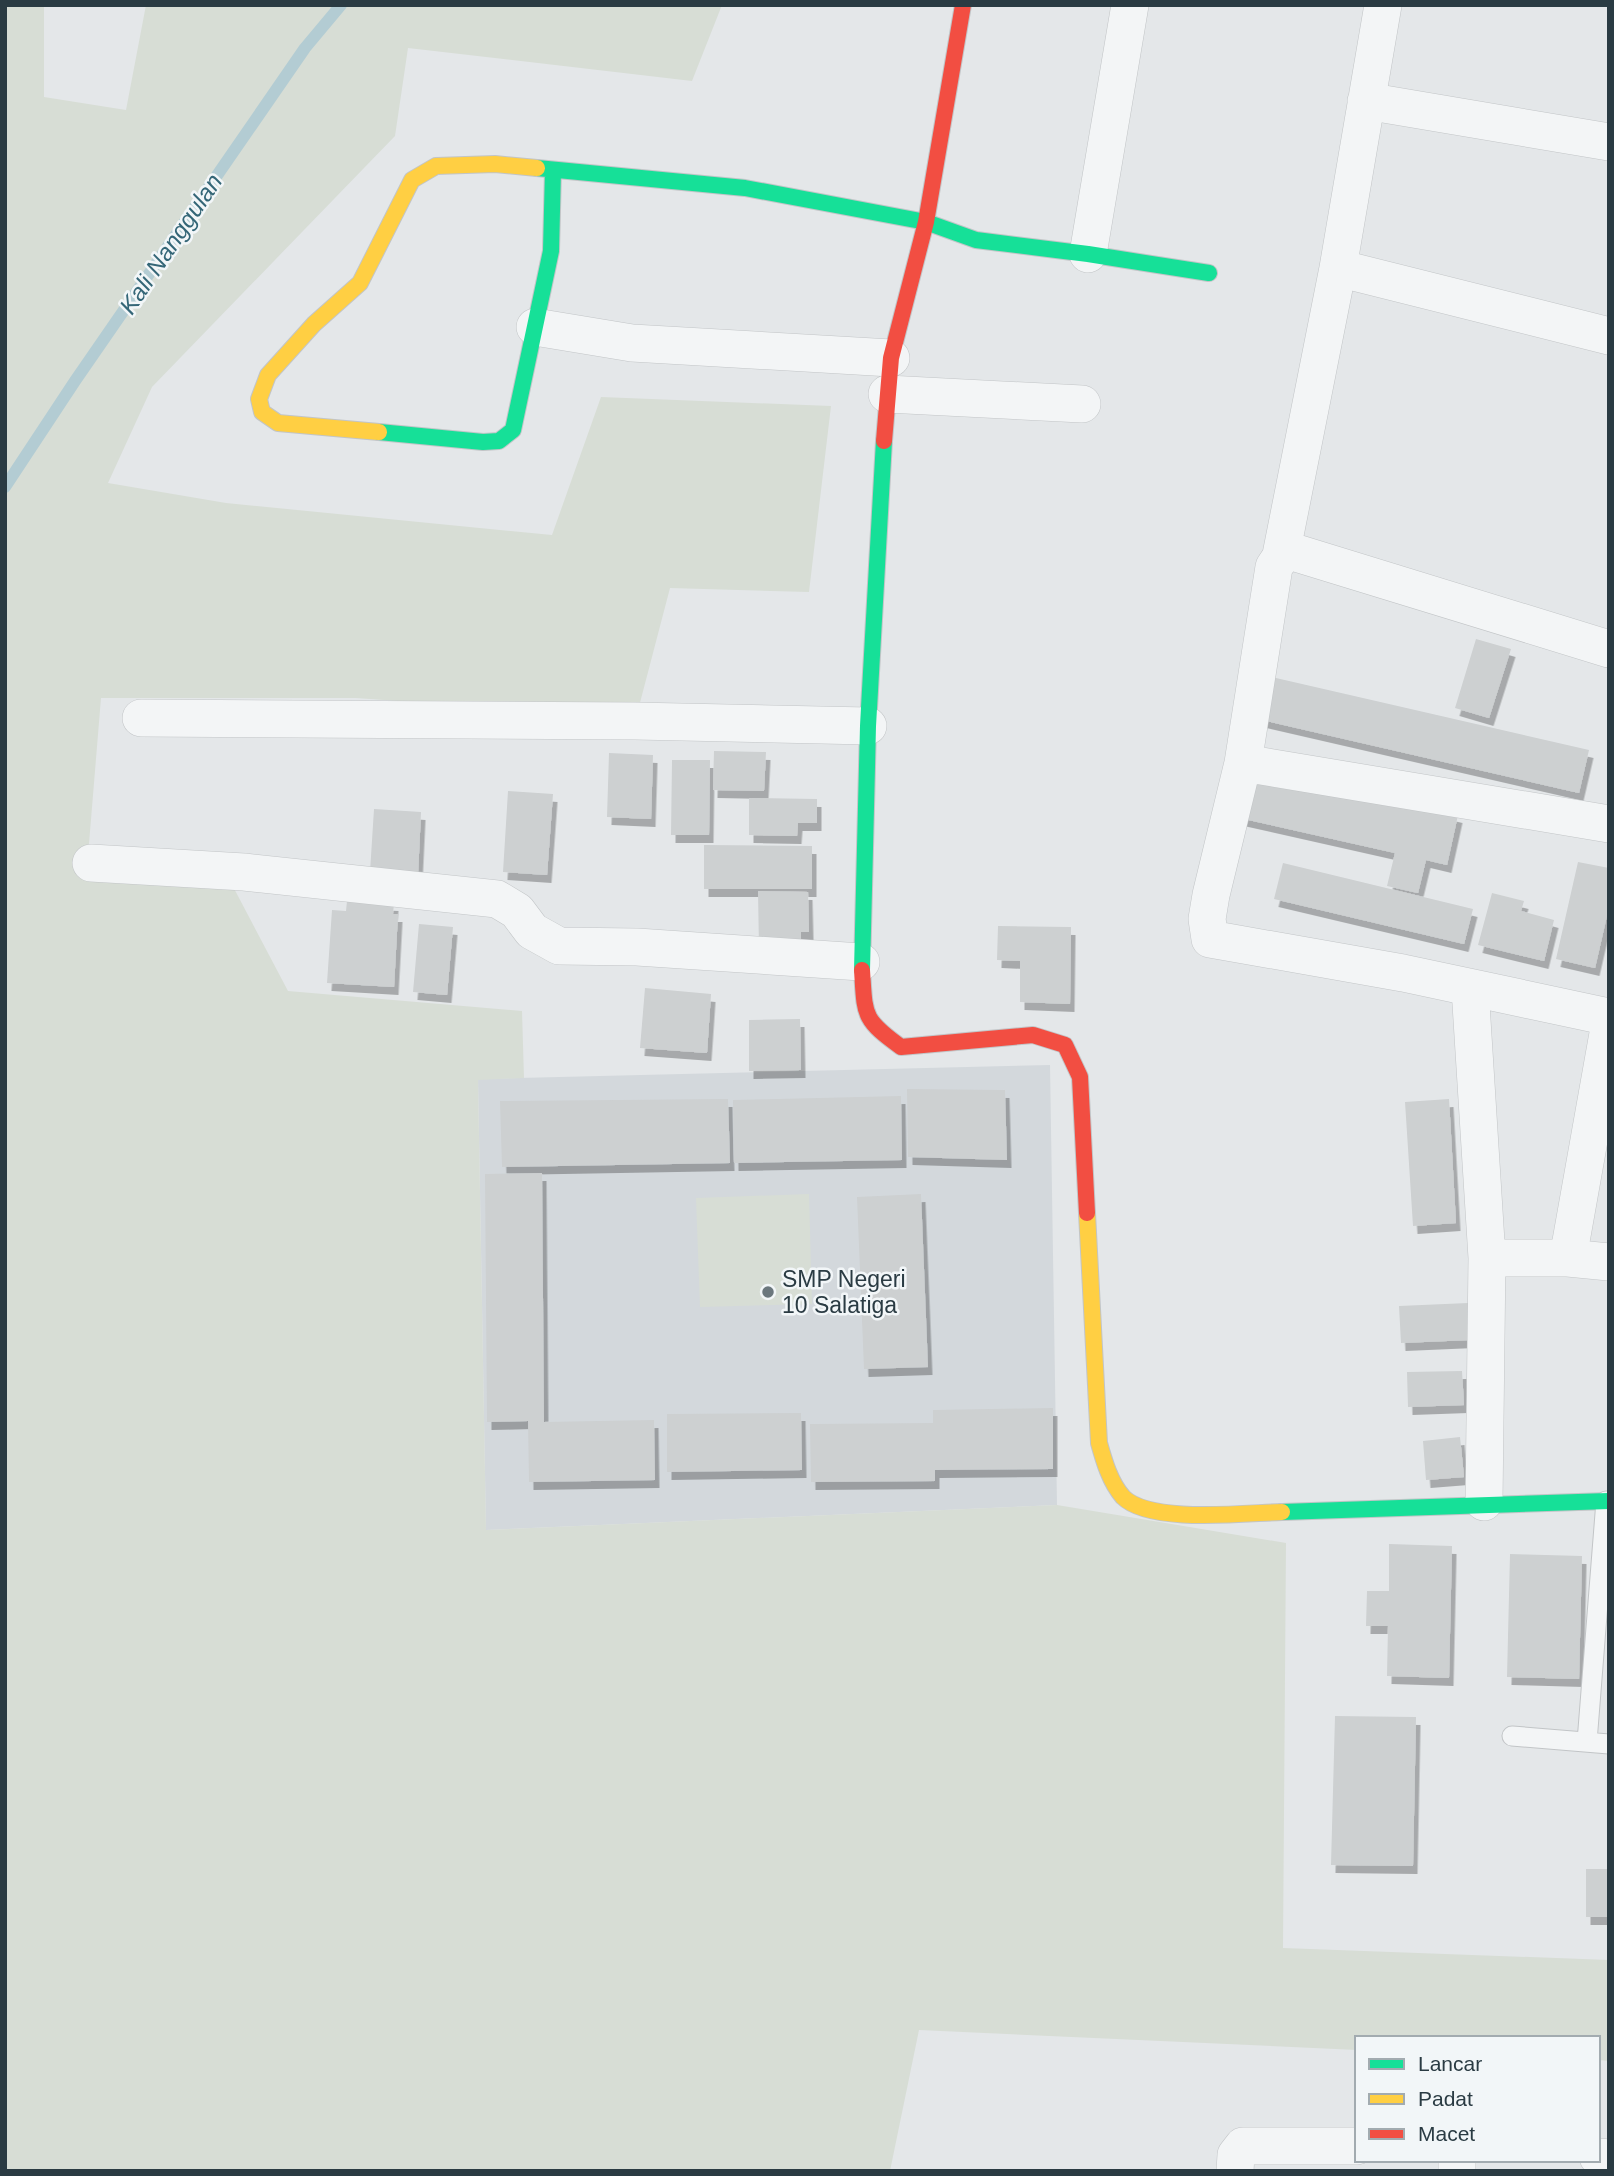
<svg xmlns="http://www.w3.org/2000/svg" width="1614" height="2176" viewBox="0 0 1614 2176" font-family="Arial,sans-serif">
	<defs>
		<filter id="shadow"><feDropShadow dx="4.5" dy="8" stdDeviation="0" flood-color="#0004"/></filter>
	</defs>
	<rect width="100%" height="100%" fill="#e4e7e9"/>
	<path fill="#d3d8dc" d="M1050,1065L1057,1505L486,1530L478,1079Z"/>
	<path fill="#d7ddd5" d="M5,5H44V97L126,110L146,5H722L692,81L408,48L395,136L152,387L108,483L226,503L552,535L601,397L831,406L809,592L670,588L636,718L356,698H101L87,868L228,877L288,991L522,1011L524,1078L478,1080L486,1530L1057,1505L1286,1543L1283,1948L1609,1960V2061L1598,2060V2038H1357V2050L919,2030L890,2171H5Z
		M809,1194L812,1304L700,1307L696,1198Z"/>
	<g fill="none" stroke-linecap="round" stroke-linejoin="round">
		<path stroke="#b3ccd3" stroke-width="12" d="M5,487L75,381L305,48L341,5"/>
	</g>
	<path fill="#cdd0d1" filter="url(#shadow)" d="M1476,639L1511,649L1489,718L1455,708Z
		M1263,675L1589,750L1579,793L1253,718Z
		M714,751L766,752L764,791L713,790Z
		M609,753L653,755L651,819L607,817Z
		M672,760H710L709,835H671Z
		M1247,767L1458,815L1447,865L1426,860L1418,893L1387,886L1395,853L1235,817Z
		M508,791L553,794L547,875L503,872Z
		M749,798L817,799V823H798L797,836L749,835Z
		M374,809L421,812L418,875L370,872Z
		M704,845L812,846V889H704Z
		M1578,862L1609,868V907L1595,968L1556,959Z
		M1283,863L1473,909L1464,944L1274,899Z
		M758,891L808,892L809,932H801V949H759Z
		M1492,893L1524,901L1521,911L1554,920L1544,961L1478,945Z
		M347,901L394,903L393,914H398L394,987L327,983L332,910L346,911Z
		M419,924L453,927L447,995L413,992Z
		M998,926L1071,927L1070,1004L1020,1002V961L997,960Z
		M645,988L711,994L707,1053L640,1048Z
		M800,1019L801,1070L749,1071V1020Z
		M907,1089L1005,1090L1007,1160L908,1157Z
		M901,1096L902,1160L734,1163L733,1100Z
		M728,1099L730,1163L502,1167L500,1101Z
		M1449,1099L1456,1223L1413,1226L1405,1102Z
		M542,1173L544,1422L654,1420L655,1480L529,1482L528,1421L487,1422L485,1174Z
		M921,1194L928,1367L864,1369L857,1197Z
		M1468,1303L1470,1340L1401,1343L1399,1306Z
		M1462,1371L1464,1405L1408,1407L1407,1372Z
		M1053,1408V1469L935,1470V1481L811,1482L810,1424L933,1423V1410Z
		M801,1413L802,1470L667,1472V1414Z
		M1460,1437L1464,1477L1426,1480L1423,1441Z
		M1389,1544L1452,1546L1449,1678L1387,1676L1388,1626H1366L1367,1591H1389Z
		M1510,1554L1582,1556L1579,1679L1507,1677Z
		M1335,1716L1416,1717L1413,1866L1331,1865Z
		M1586,1869H1609V1917H1586Z"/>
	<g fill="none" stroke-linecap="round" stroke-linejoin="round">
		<defs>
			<path id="lane" d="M1512,1736L1609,1744
				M1587,1742L1606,1501"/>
			<path id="street" d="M1366,101L1609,142
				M1088,254L1130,5
				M1338,268L1609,336
				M535,327L632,343L891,358
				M887,394L1082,404
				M1281,555L1338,268L1383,5
				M1609,649L1293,552C1282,553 1280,558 1274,567L1243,763L1609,824
				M141,718L635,721L868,726
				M1243,763L1211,895L1207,919L1210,939L1403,973L1609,1017
				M91,863L244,872L497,899L517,911L532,931L559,946L637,947L861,962
				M1470,988L1487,1258L1484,1502
				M1487,1258H1568L1609,1262
				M1568,1258L1609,1028
				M1598,2157L1609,2158
				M1235,2171L1236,2155L1243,2146H1357
				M1457,2171V2160"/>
			<path id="fast" d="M537,168L745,188L926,222L976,240L1088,254L1209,273
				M379,432L483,442L499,441L513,430L551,251L553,170
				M862,970L868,726L884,441
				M1282,1512L1609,1501"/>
			<path id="slow" d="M379,432L278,423L262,412L259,399L268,375L314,324L360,283L412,180L436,166L495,164L537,168
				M1087,1213L1099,1443C1104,1461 1110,1482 1123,1497C1150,1524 1244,1513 1282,1512"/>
			<path id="jam" d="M884,441L891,358L926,222L963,5
				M862,970C865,1015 862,1019 901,1047L1033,1035L1065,1045L1080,1077L1087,1213"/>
		</defs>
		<use href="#lane" stroke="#c2c5c7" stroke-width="21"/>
		<use href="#street" stroke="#c2c5c7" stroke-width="38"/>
		<use href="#fast" stroke="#c2c5c7" stroke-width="18"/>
		<use href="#slow" stroke="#c2c5c7" stroke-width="18"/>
		<use href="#jam" stroke="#c2c5c7" stroke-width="18"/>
		<use href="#lane" stroke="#f3f5f6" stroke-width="19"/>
		<use href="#street" stroke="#f3f5f6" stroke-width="37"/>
		<use href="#fast" stroke="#16e098" stroke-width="16"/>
		<use href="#slow" stroke="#ffcf43" stroke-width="16"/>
		<use href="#jam" stroke="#f24e42" stroke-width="16"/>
	</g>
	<circle fill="#6b777d" stroke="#f2f6f8" stroke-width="2.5" cx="768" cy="1292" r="7"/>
	<g text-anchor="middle" stroke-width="5" stroke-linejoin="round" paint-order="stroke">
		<g font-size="23" fill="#2a3b43" stroke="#f2f6f8" text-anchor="start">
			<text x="782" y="1287">SMP Negeri<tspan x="782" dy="26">10 Salatiga</tspan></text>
		</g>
		<g font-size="24" font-style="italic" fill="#346677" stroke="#f2f6f8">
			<text transform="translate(171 244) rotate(-56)" y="8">Kali Nanggulan</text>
		</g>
	</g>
	<rect width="1614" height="2176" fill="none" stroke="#2a3b43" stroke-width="14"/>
	<rect x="1355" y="2036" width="245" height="126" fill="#f2f6f8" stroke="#a2abb0" stroke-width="2"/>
	<rect x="1369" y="2059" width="35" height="10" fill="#16e098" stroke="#a2abb0" stroke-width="2"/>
	<text x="1418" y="2071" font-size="21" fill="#2a3b43">Lancar</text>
	<rect x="1369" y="2094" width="35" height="10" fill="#ffcf43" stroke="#a2abb0" stroke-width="2"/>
	<text x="1418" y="2106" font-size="21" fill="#2a3b43">Padat</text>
	<rect x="1369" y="2129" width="35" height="10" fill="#f24e42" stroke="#a2abb0" stroke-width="2"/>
	<text x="1418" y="2141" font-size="21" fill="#2a3b43">Macet</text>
</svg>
